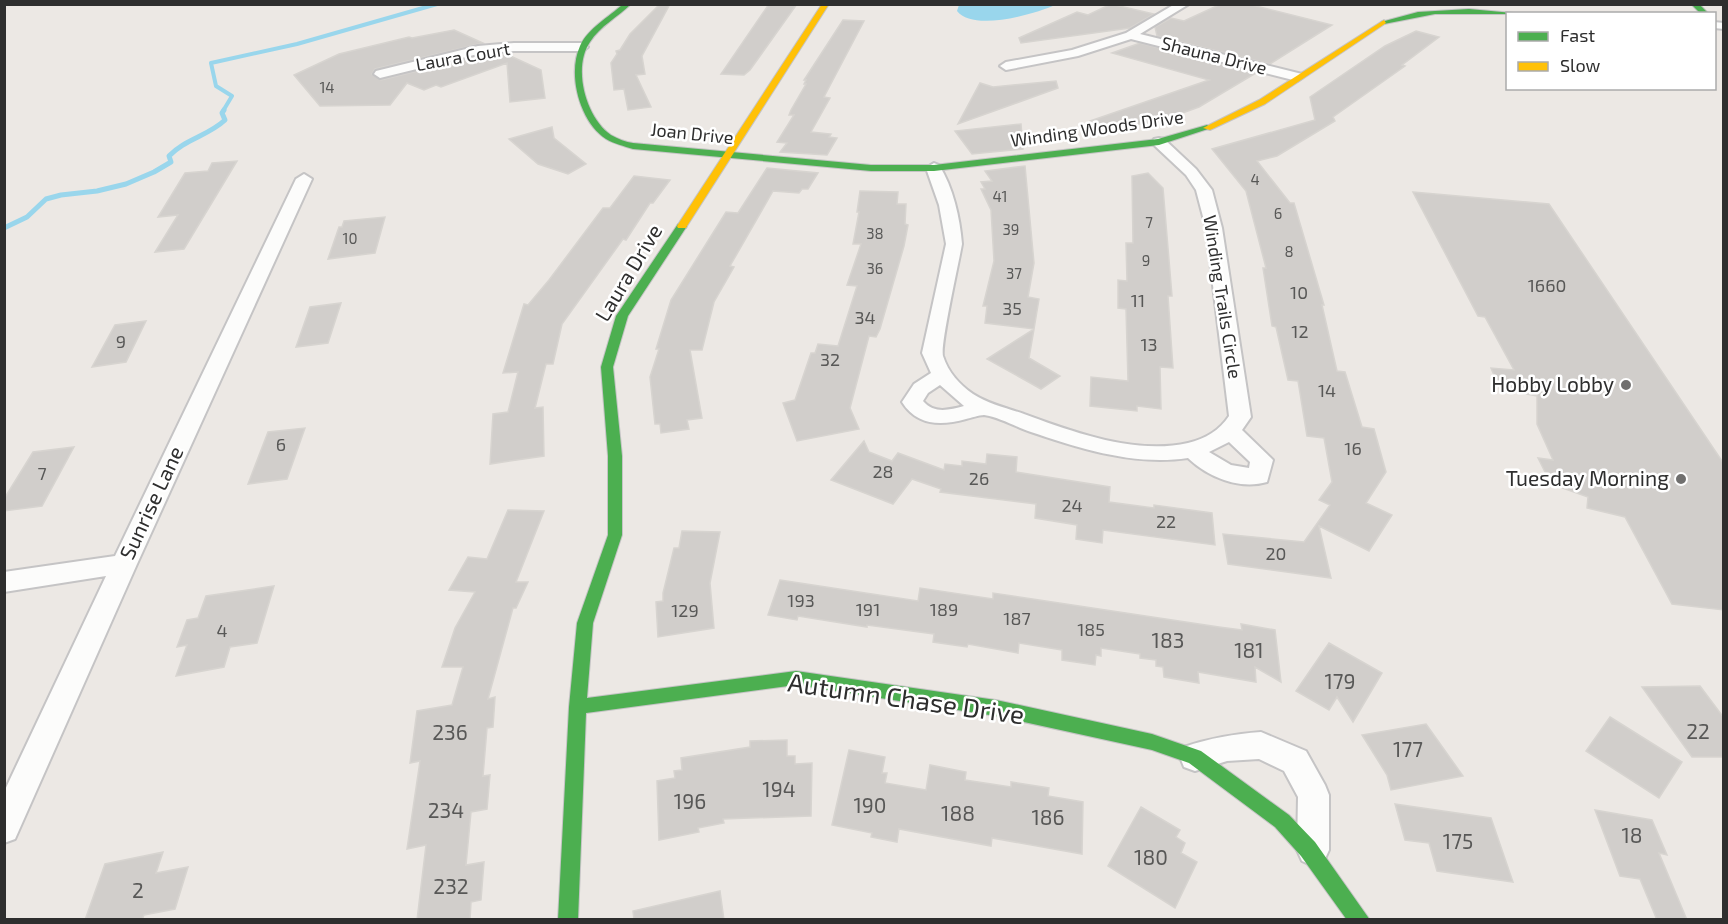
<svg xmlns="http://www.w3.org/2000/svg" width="1728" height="924" viewBox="0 0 1728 924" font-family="'Exo 2',sans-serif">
	<rect width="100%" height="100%" fill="#ece8e4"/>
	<path fill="#99d6ec" d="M959,5V4L1055,5C1035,14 973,32 957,11Z"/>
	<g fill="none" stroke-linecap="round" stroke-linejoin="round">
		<path stroke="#99d6ec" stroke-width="4" d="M223,111L232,96L216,86L211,63L297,44L437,4"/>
		<path stroke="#99d6ec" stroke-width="5" d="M4,228L27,217L46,199L61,195L97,191L126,184L154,172L171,162L169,156C185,139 208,136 225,120L222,113L224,110"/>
	</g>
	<path fill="#d1cecb" stroke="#d7d4d0" stroke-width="1.5" d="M660,4H670L642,56L645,74L636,75L651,107L628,110L624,89L614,90L611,63L617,54L616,51L620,50L630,34Z
		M769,4H797L750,70L744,75L721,74Z
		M1111,4L1154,14L1130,28L1021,43L1019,38L1077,12L1088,15Z
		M1221,4H1248L1332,25L1270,64L1157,36L1155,27L1171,18L1184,21Z
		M843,20L864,21L824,97L830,98L811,132L831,134L829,137L837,138L827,155L780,152L787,143L777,142L794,115H789L791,110L806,84H804L806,80H804Z
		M454,30L483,43L375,69L372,74L381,80L478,56L506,54L541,70L545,98L510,102L507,63L441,87L436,85L424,90L407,83L390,105L320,106L294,75L339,54L409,37L412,38Z
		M1416,31L1439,37L1402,65L1405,66L1333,117L1335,121L1277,156L1257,161L1290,203H1294L1324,305H1322L1337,371L1345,372L1362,427L1374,429L1386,472L1366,503L1392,515L1369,551L1319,526L1331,578L1228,564L1223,534L1304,542L1330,505L1319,500L1332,482L1324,438L1307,436L1298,381L1288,380L1276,327L1272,326L1263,268H1266L1246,191L1212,149L1315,120L1310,97L1385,46Z
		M1140,43L1256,73L1199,107L1163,120L1093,132L1090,121L1209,80L1112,53Z
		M1056,81L1058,88L958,124L980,83L993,87Z
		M1021,124L1023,149L972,154L955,131Z
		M552,127L554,138L586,164L568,174L538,164L509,139Z
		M237,161L184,249L155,252L178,215L158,217L185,173L208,171L212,163Z
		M1025,166L1034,263L1028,297L1039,299L1034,329L985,323L987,306H983L994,261L991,210L981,189H985L981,182L992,181L985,171Z
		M767,168L818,173L808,189H802L799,193L773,191L730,266L734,267L714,302L702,350H690L702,418L687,420L689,429L661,433L660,424H655L650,377L659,349H656L671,300L726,212L738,213Z
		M1148,173L1163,188L1172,296H1168L1173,368L1160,367L1161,409L1137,406V411L1090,406L1091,377L1128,381L1126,309L1118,308V280L1127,281L1126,243H1133L1132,176Z
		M634,176L670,180L653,203H650L626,240L623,239L562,324L553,364H546L535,408L543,407L544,456L490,464L493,414L508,412L518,372L503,373L524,304L528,305L549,280L603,208H610Z
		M860,191L898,192L897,204H906L905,224L908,225L904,246L880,329L876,337L869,336L850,408L859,429L797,441L783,403L795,400L811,353H815L818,344L838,346L857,286L847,285L861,244H853L859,212H857Z
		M1413,192L1549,204L1724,464V610L1672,604L1625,517L1587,508L1588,497L1551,484L1538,458L1553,460L1537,424V396L1500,389L1491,368L1514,370L1485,317L1478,316Z
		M385,217L375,253L328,259L339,227H342L344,221Z
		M341,303L328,343L296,347L310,307Z
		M146,321L126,362L92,367L115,325Z
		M1034,329L1029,358L1060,376L1041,389L987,359Z
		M305,428L287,479L248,484L268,432Z
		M864,441L869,452L892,461L898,453L944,470L945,464L962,466V461L986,464L987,454L1017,457L1016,472L1110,487L1109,502L1154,508V505L1212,513L1215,545L1103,530L1102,543L1076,539L1077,525L1035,518L1036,504L940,492L941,489L912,479L893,504L831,480Z
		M74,447L42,506L4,511V499L33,452Z
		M508,510L544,511L516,582H528L516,608H513L488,699L495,697L493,727L487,728L483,776L490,775L487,809L471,812L466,865L484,862L481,900L471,902L470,920H417L426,845L407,849L420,761L410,763L417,711L452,705L463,667H442L455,628L475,592L449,590L468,557L487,559Z
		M682,531L720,532L710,583L714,628L658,637L656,602L663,601V593L674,548H679Z
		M780,580L918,601L920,588L993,599V593L1219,627L1242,630L1241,624L1275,630L1281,682L1255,667L1256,682L1198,672L1199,683L1164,677L1163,667L1156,666V660L1140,658V654L1101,648V656L1096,655L1095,665L1062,660V650L1019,643L1018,653L968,644L967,647L933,642L934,634L867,625V627L798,616L797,620L768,615Z
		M274,586L257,643L230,647L224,667L176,676L187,645L177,647L187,620L198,618L206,596Z
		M1329,643L1382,673L1353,722L1337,697L1329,710L1296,691Z
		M1700,686L1724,718V757H1692L1642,687Z
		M1610,717L1682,762L1659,798L1586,751Z
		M1426,724L1463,776L1391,790L1387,775L1362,735Z
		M787,740V756H795V764L812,763L811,816L723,819L724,823L698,828L699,832L659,840L657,781L675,778L674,771L682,770L681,758L750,747V741Z
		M849,750L885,757L882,773H887L885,783L926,790L930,765L966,772L965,780L1011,787V782L1049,788L1048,796L1083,802L1082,854L992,838L991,846L899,829L897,842L871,837L872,833L832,825Z
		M1395,804L1491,818L1513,882L1437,871L1429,843L1405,840Z
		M1141,807L1180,830L1176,837L1185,843L1181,853L1197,862L1175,908L1108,866Z
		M1595,810L1652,820L1667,855L1659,853L1687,920H1657L1640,879L1620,876Z
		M163,852L156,873L188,867L175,909L144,915L142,920H85L105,864Z
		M720,891L724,920H634L633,911Z"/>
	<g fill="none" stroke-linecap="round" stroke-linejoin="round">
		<defs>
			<path id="street" d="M1175,4H1189L1140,34L1302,74L1303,77L1297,81L1131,39L1078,56L1006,70L1000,66L1006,62L1072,50L1126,33Z
				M1714,22L1724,23V29L1714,28Z
				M514,43H582L588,47L582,51H514L478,54L380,78L374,74L376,71L478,46Z
				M1159,138L1164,139L1196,169L1212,190L1222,228L1251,417L1242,430L1273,460L1267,482C1239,490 1208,477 1188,458C1135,466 1081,449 1031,432C1016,427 999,417 984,415C979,415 971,418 966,419C941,426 917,426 902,402L914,384L931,373L922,353L946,244L939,205L926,168L934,163L939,165C953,187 960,218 962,244C959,262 940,345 943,356C948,372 960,385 973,394C988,404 1007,408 1024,414C1073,432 1135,455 1188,443C1205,439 1220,430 1229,416L1206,228L1196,190L1186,175L1154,145L1152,142L1154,139ZM940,385L964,406C949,410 934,414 923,401L928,393ZM1229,442L1250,462L1249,468L1231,465L1209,452Z
				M304,174L312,179L137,564L15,839L4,843V792L106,576L4,592V572L115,556L296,179Z
				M1261,732L1306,751L1325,785L1329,795V850L1324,861L1313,866L1302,861L1297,850L1298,797L1284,771L1259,759L1227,761L1195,771L1184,767L1180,757L1184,747C1210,738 1234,734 1261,732Z"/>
			<path id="fast" d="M623,4H631C618,17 600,26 590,42C572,68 586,118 611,135C618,139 626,142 633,143L871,165H934L1158,139L1207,125L1211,128L1159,145L934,171H871L633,149C624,146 614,144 606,139C580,122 567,75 580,46C588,28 609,17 623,4Z
				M1691,4H1699L1709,14H1701Z
				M1469,9L1524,14H1435L1384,24L1381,22L1418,12Z
				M682,223L687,226L628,316L613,367L622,456V535L593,623L587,698L796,671L996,700L1152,734L1201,751L1289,815L1315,842L1370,920H1347L1301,856L1275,827L1189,763L1152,750L996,716L796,685L586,713L578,920H558L569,707L577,623L608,535V456L601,367L616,316L678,224Z"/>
			<path id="slow" d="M822,4H829L687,226L686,228H678L677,226Z
				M1384,20L1386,23L1265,104L1210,130L1203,128L1259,100Z"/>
		</defs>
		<use href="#street" stroke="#c5c4c5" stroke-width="4"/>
		<use href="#fast" stroke="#c5c4c5" stroke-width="2"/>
		<use href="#slow" stroke="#c5c4c5" stroke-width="2"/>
		<use href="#street" fill="#fcfcfb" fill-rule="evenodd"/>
		<use href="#fast" fill="#4caf50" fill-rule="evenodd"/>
		<use href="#slow" fill="#ffc107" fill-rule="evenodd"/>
	</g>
	<g fill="#706f6e" stroke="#fff" stroke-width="2">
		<circle cx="1626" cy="385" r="6"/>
		<circle cx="1681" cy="479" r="6"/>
	</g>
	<g text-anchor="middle" stroke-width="5" stroke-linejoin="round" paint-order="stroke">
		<g font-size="15" fill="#585857">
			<text x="327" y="93">14</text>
			<text x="1255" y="185">4</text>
			<text x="1000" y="202">41</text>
			<text x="1278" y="219">6</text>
			<text x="1149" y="228">7</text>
			<text x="1011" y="235">39</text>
			<text x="875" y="239">38</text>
			<text x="350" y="244">10</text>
			<text x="1289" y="257">8</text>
			<text x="1146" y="266">9</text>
			<text x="875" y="274">36</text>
			<text x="1014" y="279">37</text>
		</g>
		<g font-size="18" fill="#2e2e2e" stroke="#fff">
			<text transform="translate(1214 56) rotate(14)" y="6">Shauna Drive</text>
			<text transform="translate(463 57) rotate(-10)" y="6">Laura Court</text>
			<text transform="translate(1097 129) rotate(-8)" y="6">Winding Woods Drive</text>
			<text transform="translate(692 134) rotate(6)" y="6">Joan Drive</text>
			<text transform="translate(1222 297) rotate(81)" y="6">Winding Trails Circle</text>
		</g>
		<g font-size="18" fill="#585857">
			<text x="1547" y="292">1660</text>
			<text x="1299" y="299">10</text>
			<text x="1138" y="307">11</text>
			<text x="1012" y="315">35</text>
			<text x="865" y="324">34</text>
			<text x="1300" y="338">12</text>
			<text x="121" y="348">9</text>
			<text x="1149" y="351">13</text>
			<text x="830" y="366">32</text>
			<text x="1327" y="397">14</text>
			<text x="281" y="451">6</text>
			<text x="1353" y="455">16</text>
			<text x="883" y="478">28</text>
			<text x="42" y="480">7</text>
			<text x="979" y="485">26</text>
			<text x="1072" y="512">24</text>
			<text x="1166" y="528">22</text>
			<text x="1276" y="560">20</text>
			<text x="801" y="607">193</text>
			<text x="868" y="616">191</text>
			<text x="944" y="616">189</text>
			<text x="685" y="617">129</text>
			<text x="1017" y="625">187</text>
			<text x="1091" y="636">185</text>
			<text x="222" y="637">4</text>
		</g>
		<g font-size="21" fill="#2e2e2e" stroke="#fff">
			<text transform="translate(629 273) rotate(-59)" y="7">Laura Drive</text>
			<text transform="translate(152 503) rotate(-65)" y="7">Sunrise Lane</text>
		</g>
		<g font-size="21" fill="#2e2e2e" stroke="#fff" text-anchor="end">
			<text x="1614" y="392">Hobby Lobby</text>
			<text x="1669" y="486">Tuesday Morning</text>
		</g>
		<g font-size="21" fill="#585857">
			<text x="1168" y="648">183</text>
			<text x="1249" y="658">181</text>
			<text x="1340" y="689">179</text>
			<text x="1698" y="739">22</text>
			<text x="450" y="740">236</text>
			<text x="1408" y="757">177</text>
			<text x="779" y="797">194</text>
			<text x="690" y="809">196</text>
			<text x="870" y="813">190</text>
			<text x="446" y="818">234</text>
			<text x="958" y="821">188</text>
			<text x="1048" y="825">186</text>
			<text x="1632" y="843">18</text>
			<text x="1458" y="849">175</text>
			<text x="1151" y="865">180</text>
			<text x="451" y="894">232</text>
			<text x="138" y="898">2</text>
		</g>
		<g font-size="26" fill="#2e2e2e" stroke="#fff">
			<text transform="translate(906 699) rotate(8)" y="9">Autumn Chase Drive</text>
		</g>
	</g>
	<rect width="1728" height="924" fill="none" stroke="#2e2e2e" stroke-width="12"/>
	<rect x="1506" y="12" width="210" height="78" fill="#ffffff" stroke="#ababab" stroke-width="1.5"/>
	<rect x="1518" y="32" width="30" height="9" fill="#4caf50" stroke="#ababab" stroke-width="1.5"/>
	<text x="1560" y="42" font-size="18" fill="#2e2e2e">Fast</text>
	<rect x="1518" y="62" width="30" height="9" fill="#ffc107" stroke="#ababab" stroke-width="1.5"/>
	<text x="1560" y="72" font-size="18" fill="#2e2e2e">Slow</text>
</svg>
